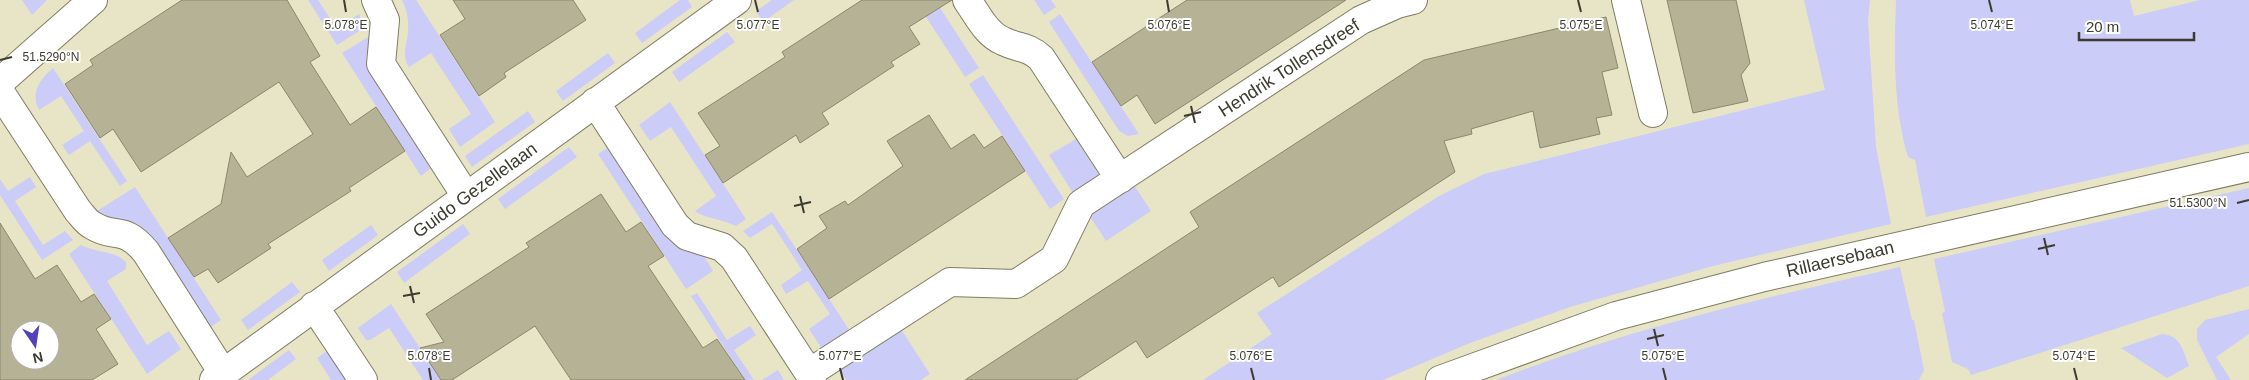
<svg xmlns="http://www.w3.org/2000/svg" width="2249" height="380" viewBox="0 0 2249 380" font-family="Arial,sans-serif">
	<rect width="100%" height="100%" fill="#e8e5c7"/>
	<path fill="#cbccf8" d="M22,0H47L32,15Z
		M308,0H318L337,29L359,14L364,28L337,45Z
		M402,0H416L495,122L460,147L449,129L471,114L431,53L409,67C401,55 407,45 408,32C409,21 407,10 402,0Z
		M680,0H688L692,7L642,43L635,33Z
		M772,0H794L763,22L756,11Z
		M915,0H935L979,68L965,77Z
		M1034,0H1051L1056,7L1044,15Z
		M1804,0H1870L1868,21L1876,147L1891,224L1713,266L1570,307L1470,343L1383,380H1203L1272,334L1257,313L1439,196L1484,174L1825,90Z
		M1896,0H2130L2134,16L2200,0H2249V144L1926,217L1915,160L1908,157C1893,107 1894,52 1896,0Z
		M1060,14L1139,134L1128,136L1119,131L1049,22Z
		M727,32L735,42L679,82L672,72Z
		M370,36L366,58L368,71L431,168L421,176L342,53Z
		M608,53L615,63L563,101L556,91Z
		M53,68L127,181L120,186L90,141L69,155L62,145L84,131L61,96L39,110C30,93 40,79 53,68Z
		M983,75L1064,199L1050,209L969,84Z
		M670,102L746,219L736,226C725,220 700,217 695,211L716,196L671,127L650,141L639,125Z
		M528,111L535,122L472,167L465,156Z
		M1076,139L1099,175L1073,193L1049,155Z
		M569,147L577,157L505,209L498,199Z
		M607,148L667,238L681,250L704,256L713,271L686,289L598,154Z
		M30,177L36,187L15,201L43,245L65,231L73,240L42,260L0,195V179L8,191Z
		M1134,185L1151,211L1106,241L1089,215Z
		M135,187L221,320L211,327L151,235C132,215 116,224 97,211Z
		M2249,188V286L1971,375L1968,369L1952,362L1942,313L1945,312L1934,259Z
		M772,212L850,331L822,349L809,329L830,314L808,281L786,294L781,285L802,270L772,224L750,238L743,231Z
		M463,224L470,234L404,283L397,272Z
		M371,225L378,235L329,271L322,260Z
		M81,245C95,253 114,250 126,262V269L107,281L147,345L169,331L181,349L147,374L69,254Z
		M1900,267L1912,320H1914L1924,370L1919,380H1496C1627,329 1764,298 1900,267Z
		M292,282L300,292L248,330L241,320Z
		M697,293L727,340L750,326L756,335L734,350L754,380H745L691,296Z
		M391,304L441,380H423L389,328L370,340H366L358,328Z
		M2249,309V334L2216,357L2231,380H2217L2197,340V329L2205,320Z
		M901,329L930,374L921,380H846L840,370Z
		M2162,334C2181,336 2183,350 2189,366L2167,378L2121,348Z
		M289,350L296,359L268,380H248Z
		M327,351L346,380H331L317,358Z
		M778,370L784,380H762Z"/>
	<path fill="#b5b295" stroke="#8a876b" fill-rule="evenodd" d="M182,0H287L320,56L310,62L350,125L376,107L405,151L349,188L351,191L268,244L271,248L218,283L208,269L194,277L168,238L221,204L231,152L247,177L313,134L279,82L141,172L113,129L100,138L65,84L93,65L90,60Z
		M453,0H573L586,20L504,73L506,77L479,96L440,35L465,19Z
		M862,0H952L909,27L920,44L891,62L894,66L822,113L829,124L800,143L796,135L723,183L705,155L720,146L698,113L785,57L782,52Z
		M1187,0H1346L1155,124L1137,95L1121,106L1092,62Z
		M1667,0H1736L1750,63L1741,75L1748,101L1693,113Z
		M1606,17L1618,68L1602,72L1612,115L1596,118L1600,134L1540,148L1533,111L1471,129L1472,134L1444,141L1455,172L1279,287L1273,277L1147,358L1136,341L1076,380H965L1199,227L1190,212L1424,60Z
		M929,115L951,149L974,134L984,148L1002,136L1025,171L829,299L797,249L827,228L819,216L845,201L848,205L903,166L887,141Z
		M601,194L626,232L641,222L664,256L648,266L703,348L717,339L745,380H571L535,326L452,380H441L420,348L444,342L426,314L529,247L526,243Z
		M0,223L35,279L57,265L81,302L94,294L111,319L96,329L118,364L92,380H0ZM20,330H50V360H20Z"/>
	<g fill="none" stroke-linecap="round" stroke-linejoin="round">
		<defs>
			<path id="street" d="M376,0L385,20L381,64L466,196
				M967,0C977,14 986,34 1003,41C1019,49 1026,45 1041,58L1120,179
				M1626,0L1653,113
				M0,82L93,0
				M0,92L78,211C82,215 86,222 92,225C115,240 123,224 146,252L223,373
				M595,102L675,225L687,236L722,247L734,258L809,373
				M314,306L363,380
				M214,380L737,0
				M812,380L809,373L950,282L1016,284L1054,259L1081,204L1361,20L1397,4L1413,0"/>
			<path id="secondary" d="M1440,380L1616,316L1764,277L2249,167"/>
		</defs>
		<use href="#street" stroke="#7f7c61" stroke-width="30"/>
		<use href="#secondary" stroke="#7f7c61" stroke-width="30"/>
		<use href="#street" stroke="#fff" stroke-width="28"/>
		<use href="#secondary" stroke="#fff" stroke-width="28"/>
	</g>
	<path fill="none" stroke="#3c3b2f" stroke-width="2" d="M344,0L346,12M755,0L758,12M1167,0L1169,12M1578,0L1581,12M1989,0L1992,12M0,60L12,57M1191,106L1195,123M1184,116L1201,112M800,196L804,213M2237,203L2249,200M794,206L811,202M2044,238L2048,255M2038,249L2055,245M410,286L414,303M403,296L420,293M1654,329L1658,346M1647,339L1664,335M429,368L431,380M840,368L843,380M1251,368L1254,380M1663,368L1666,380M2074,368L2077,380"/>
	<g text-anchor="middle" stroke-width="4" stroke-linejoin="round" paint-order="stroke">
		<g font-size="18" fill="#3c3b2f" stroke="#fff">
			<text transform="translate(1289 68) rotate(-33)" y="6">Hendrik Tollensdreef</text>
			<text transform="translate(475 190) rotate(-36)" y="6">Guido Gezellelaan</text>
			<text transform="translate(1840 259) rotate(-13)" y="6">Rillaersebaan</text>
		</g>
	</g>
	<g font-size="12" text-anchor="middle" fill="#3c3b2f" stroke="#fff" stroke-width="4" stroke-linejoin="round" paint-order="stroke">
		<text x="346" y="29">5.078°E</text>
		<text x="758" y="29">5.077°E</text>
		<text x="1169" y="29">5.076°E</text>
		<text x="1581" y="29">5.075°E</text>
		<text x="1992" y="29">5.074°E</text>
		<text x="51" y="61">51.5290°N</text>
		<text x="2198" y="207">51.5300°N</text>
		<text x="429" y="360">5.078°E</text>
		<text x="840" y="360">5.077°E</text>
		<text x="1251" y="360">5.076°E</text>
		<text x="1663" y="360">5.075°E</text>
		<text x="2074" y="360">5.074°E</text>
	</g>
	<g transform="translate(35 345) rotate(167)"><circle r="24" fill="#ffffff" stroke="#b1b1ac"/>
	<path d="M0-4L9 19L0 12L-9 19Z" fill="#5442ba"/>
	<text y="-8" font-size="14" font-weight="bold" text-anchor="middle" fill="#3c3b2f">N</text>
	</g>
	<path d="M2079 32v8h115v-8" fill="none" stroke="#3c3b2f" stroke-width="2.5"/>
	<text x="2086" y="32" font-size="15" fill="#3c3b2f" stroke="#ffffff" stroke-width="4" paint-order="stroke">20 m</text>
</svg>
